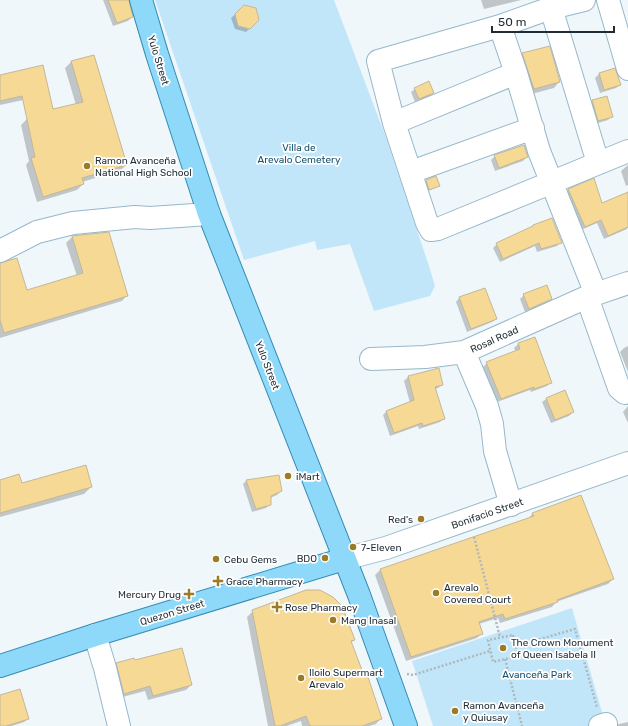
<svg xmlns="http://www.w3.org/2000/svg" width="628" height="726" viewBox="0 0 628 726" font-family="Rubik,sans-serif">
	<rect width="100%" height="100%" fill="#f0f7fb"/>
	<path fill="#c2e6f9" d="M155,0H334L385,135L429,266L435,286L430,296L374,311L350,244L317,250L315,241L244,260Z
		M572,608L606,726H433L412,661Z"/>
	<path fill="#0003" d="M103,0H128L132,17L128,21L113,26Z
		M481,0H521L484,9Z
		M244,6L258,20L246,32L235,29L231,18Z
		M523,54L559,82L554,88L528,95L517,60Z
		M93,56L126,165L120,171L82,182L83,184L77,190L37,202L26,165L29,161L21,125L27,119L76,105L65,68L71,62Z
		M614,70L620,85L616,88L600,93L595,78L599,74Z
		M0,76L42,96L0,105Z
		M415,89L433,93L429,97L415,102L411,92Z
		M593,101L611,117L608,120L595,124L589,105Z
		M495,156L527,157L523,161L495,171L491,160Z
		M628,165V185L626,186L621,171Z
		M594,180L601,204L628,216L627,229L604,239L597,223L581,230L565,194L568,190Z
		M426,181L439,186L428,191L425,182Z
		M533,225L560,242L557,246L537,252L535,246L500,262L493,248L497,244L531,228Z
		M109,233L127,295L122,301L0,338V264L26,292L77,276L66,243L72,237Z
		M485,289L496,319L492,322L467,332L456,302L459,298Z
		M524,295L551,299L547,302L525,312L520,299Z
		M535,338L550,382L547,386L531,392L530,390L497,402L483,367L487,363L516,352L514,348L518,344Z
		M628,346V372L620,352L624,348Z
		M438,369L442,385L438,388L434,390L444,418L440,422L419,429L418,426L390,436L383,415L387,411L410,403L404,381L408,377Z
		M564,391L573,412L569,416L551,423L542,402L546,399Z
		M628,406V423L623,412Z
		M0,481L21,484L91,487L84,494L0,517Z
		M246,481L281,491L277,495L270,498V504L266,508L252,512L243,484Z
		M533,513L613,579L608,584L556,602L552,607L500,623L498,618L479,624L482,633L477,638L406,661L375,575L380,570L528,519Z
		M253,611L354,640L351,643L381,718L376,724L370,726H302L301,721L287,726H268L247,617Z
		M134,662L191,685L186,690L148,700L145,691L119,698L112,669L117,664Z
		M0,696L28,719L24,722L12,726H0Z
		M628,722V726H616L619,724Z"/>
	<path fill="#f6d994" stroke="#c4b798" d="M108,0H129L133,17L117,23Z
		M244,5L256,8L259,20L250,29L238,26L235,14Z
		M550,46L560,82L534,89L522,53Z
		M94,55L127,165L82,178L84,184L43,197L31,158L35,157L22,96L0,101V75L43,65L53,109L83,102L71,61Z
		M615,68L621,85L604,90L599,73Z
		M429,81L434,93L419,99L414,88Z
		M607,96L613,117L598,121L592,100Z
		M524,145L528,157L499,168L494,155Z
		M436,176L440,186L429,190L426,180Z
		M594,178L602,203L628,192V227L608,236L601,220L585,227L568,189Z
		M552,218L562,243L541,249L539,243L503,259L496,243L533,226V225Z
		M109,232L128,296L4,333L0,320V263L17,258L27,290L83,273L72,236Z
		M547,285L552,299L529,309L523,294Z
		M485,288L497,319L471,329L459,297Z
		M535,337L552,383L534,389V387L501,399L486,362L520,349L518,343Z
		M439,368L443,385L435,387L445,419L423,426L422,423L394,433L386,411L414,400L408,376Z
		M565,390L574,412L555,420L546,398Z
		M86,465L92,487L0,513V480L19,474L22,483Z
		M279,475L282,491L271,496V505L256,509L246,480Z
		M581,495L614,579L557,600L558,602L505,619L503,614L479,622L483,634L411,657L380,569L534,516L532,513Z
		M306,590H320L333,597L342,606L355,640L351,641L365,678L368,677L382,719L362,726H310L306,716L280,726H275L252,610Z
		M182,648L192,685L153,696L150,686L124,694L116,663L134,658L135,660Z
		M20,689L29,719L6,726H0V695Z"/>
	<g fill="none" stroke-linecap="round" stroke-linejoin="round">
		<defs>
			<path id="minor" d="M584,0L551,8L500,26L378,61L394,123L427,223L431,230L438,229L628,151
				M608,0L628,69
				M551,8L598,163
				M500,26L516,73L539,151L596,294
				M394,123L516,73
				M411,172L533,128
				M0,251L37,232L73,223L135,217L150,218L209,214
				M587,297L619,388L625,393L628,392
				M464,352L487,406L492,424L495,451L511,505
				M371,359L425,357L464,352L587,297L628,283
				M344,559L386,548L628,463
				M95,635L105,668L119,726
				M600,726L606,724"/>
			<path id="major" d="M141,0L157,54L209,214L359,595L406,726
				M0,666L95,635L344,559"/>
		</defs>
		<use href="#minor" stroke="#96b8ca" stroke-width="24"/>
		<use href="#major" stroke="#368cb2" stroke-width="24"/>
		<path stroke="#afb8bd" stroke-width="2.5" stroke-dasharray="2 2" stroke-linecap="butt" d="M474,537L500,637
			M513,635L518,656L493,662L488,640Z
			M516,646L575,629L597,707
			M505,659L522,726
			M407,674L413,675L490,651"/>
		<use href="#minor" stroke="#fff" stroke-width="22"/>
		<use href="#major" stroke="#8ed9fa" stroke-width="22"/>
	</g>
	<g fill="#9b7b25" stroke="#fff" stroke-width="1.5">
		<circle cx="87" cy="166" r="4"/>
		<circle cx="288" cy="476" r="4"/>
		<circle cx="421" cy="519" r="4"/>
		<circle cx="353" cy="547" r="4"/>
		<circle cx="325" cy="558" r="4"/>
		<circle cx="216" cy="559" r="4"/>
		<path d="M216 575h4v4h4v4h-4v4h-4v-4h-4v-4h4z"/>
		<circle cx="436" cy="593" r="4"/>
		<path d="M187 588h4v4h4v4h-4v4h-4v-4h-4v-4h4z"/>
		<path d="M275 601h4v4h4v4h-4v4h-4v-4h-4v-4h4z"/>
		<circle cx="333" cy="620" r="4"/>
		<circle cx="503" cy="648" r="4"/>
		<circle cx="301" cy="678" r="4"/>
		<circle cx="455" cy="711" r="4"/>
	</g>
	<g text-anchor="middle" stroke-width="3.5" stroke-linejoin="round" paint-order="stroke">
		<g font-size="10" fill="#1f2c34" stroke="#fff">
			<text transform="translate(159 60) rotate(73)" y="4">Yulo Street</text>
			<text transform="translate(494 339) rotate(-24)" y="4">Rosal Road</text>
			<text transform="translate(268 365) rotate(69)" y="4">Yulo Street</text>
			<text transform="translate(487 513) rotate(-19)" y="4">Bonifacio Street</text>
			<text transform="translate(172 612) rotate(-17)" y="4">Quezon Street</text>
		</g>
		<g font-size="10" fill="#17536e" stroke="#fff">
			<text x="299" y="151">Villa de<tspan x="299" dy="12">Arevalo Cemetery</tspan></text>
			<text x="537" y="678">Avanceña Park</text>
		</g>
		<g font-size="10" fill="#1f2c34" stroke="#fff" text-anchor="start">
			<text x="95" y="164">Ramon Avanceña<tspan x="95" dy="12">National High School</tspan></text>
			<text x="296" y="480">iMart</text>
			<text x="413" y="523" text-anchor="end">Red's</text>
			<text x="361" y="551">7-Eleven</text>
			<text x="317" y="562" text-anchor="end">BDO</text>
			<text x="224" y="563">Cebu Gems</text>
			<text x="226" y="585">Grace Pharmacy</text>
			<text x="444" y="591">Arevalo<tspan x="444" dy="12">Covered Court</tspan></text>
			<text x="181" y="598" text-anchor="end">Mercury Drug</text>
			<text x="285" y="611">Rose Pharmacy</text>
			<text x="341" y="624">Mang Inasal</text>
			<text x="511" y="646">The Crown Monument<tspan x="511" dy="12">of Queen Isabela II</tspan></text>
			<text x="309" y="676">Iloilo Supermart<tspan x="309" dy="12">Arevalo</tspan></text>
			<text x="463" y="709">Ramon Avanceña<tspan x="463" dy="12">y Quiusay</tspan></text>
		</g>
	</g>
	<path d="M492 26v6h122v-6" fill="none" stroke="#1f2c34" stroke-width="2"/>
	<text x="498" y="26" font-size="12" fill="#1f2c34" stroke="#ffffff" stroke-width="3" paint-order="stroke">50 m</text>
</svg>
